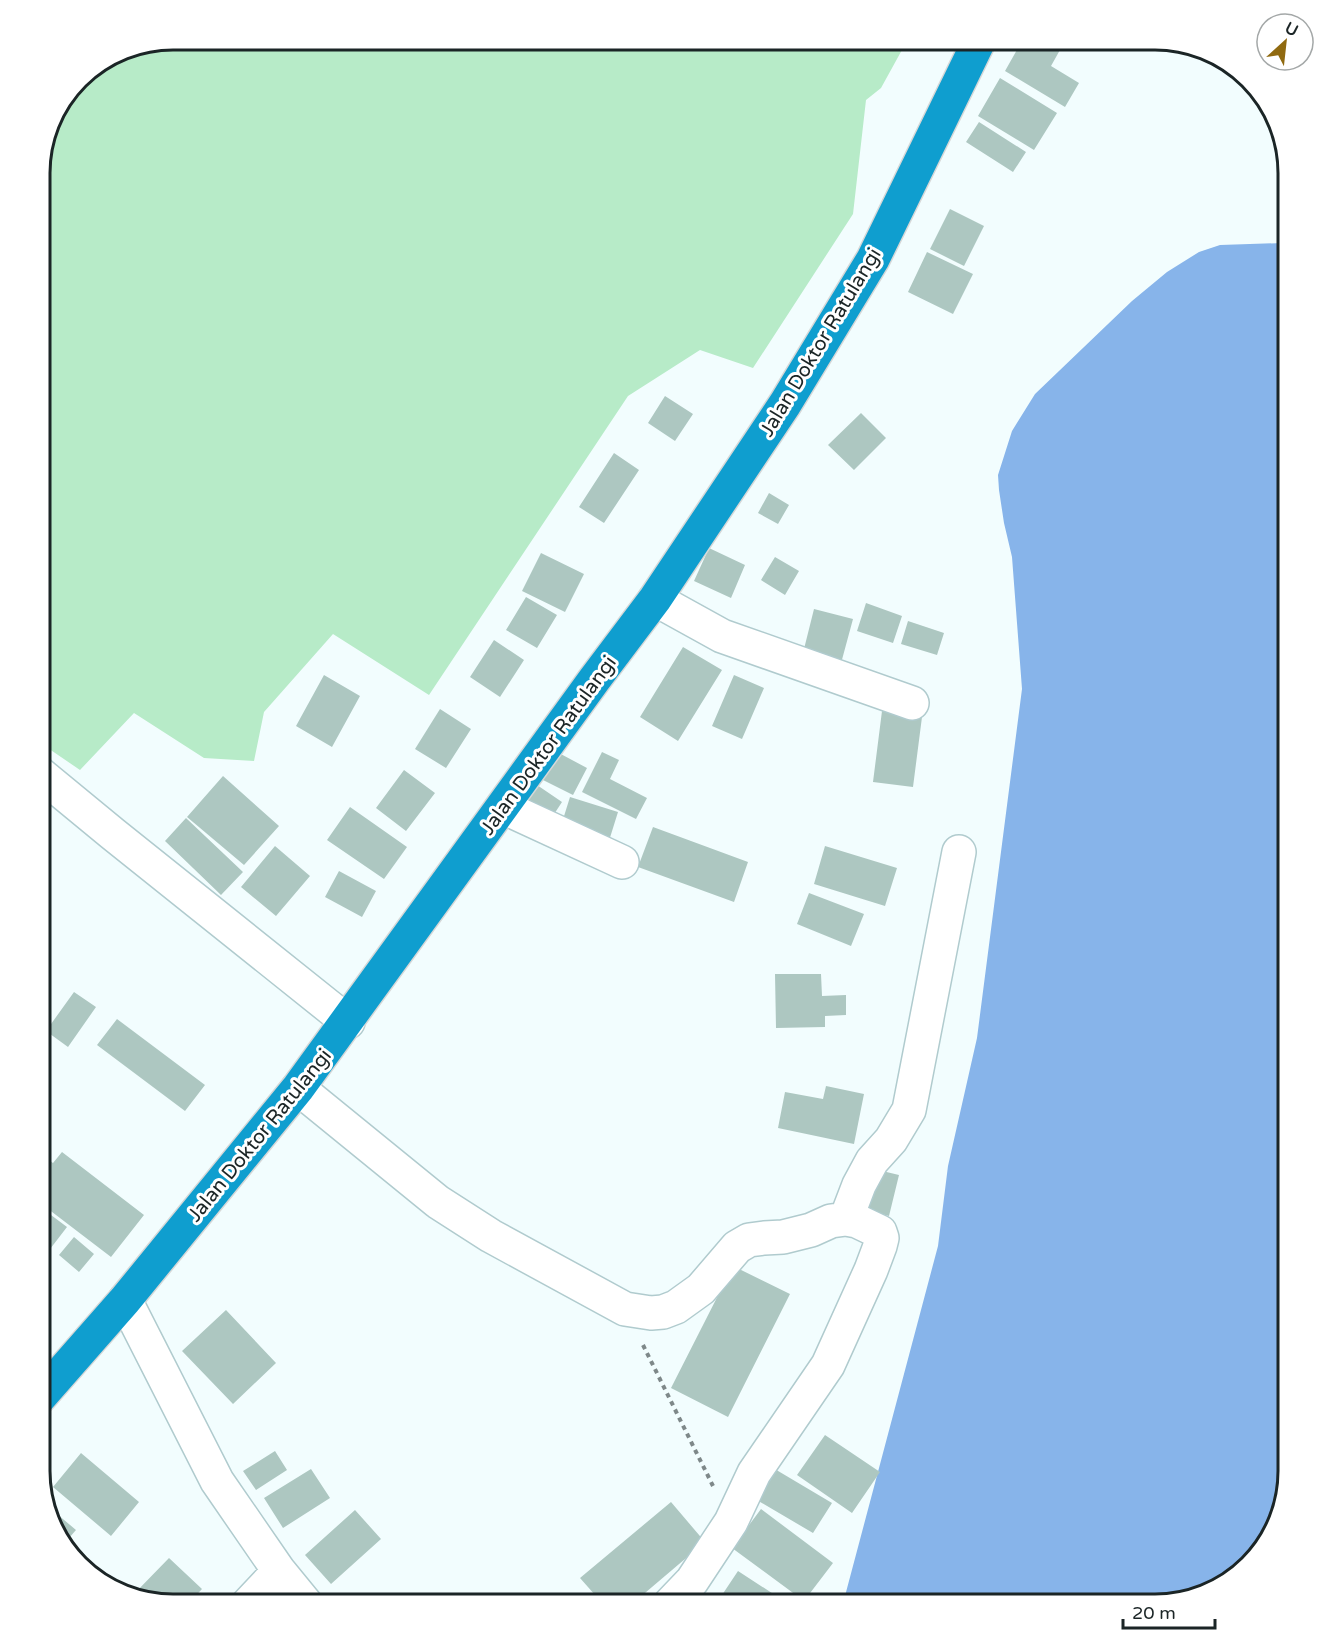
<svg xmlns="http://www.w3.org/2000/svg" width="1327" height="1643" viewBox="0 0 1327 1643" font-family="'Varela Round',sans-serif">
	<rect width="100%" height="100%" fill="#f2fdfe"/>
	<path fill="#b7ebc8" d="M172,39H908L881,88L866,100L853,214L753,368L700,350L628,396L429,695L333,634L264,712L254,761L204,758L134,713L80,770L39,742V163L53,113L84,72L122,49Z"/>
	<path fill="#87b4ea" d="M1288,241V1471L1270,1537L1229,1581L1155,1604H841L845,1596L938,1246L948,1166L977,1038L1022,689L1012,557L1004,523L999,490L998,475L1012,431L1035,394L1132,301L1167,272L1199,252L1220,245L1283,243Z"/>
	<path fill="#adc7c1" d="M1023,39H1061L1065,41L1051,66L1079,83L1065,107L1005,71Z
		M1000,78L1057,113L1034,150L978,116Z
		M979,122L1026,152L1013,172L966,142Z
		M950,209L984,226L964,266L930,249Z
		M927,252L973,274L953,314L908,292Z
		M665,396L693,414L675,441L648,423Z
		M861,413L886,438L854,470L828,445Z
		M614,453L639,470L604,523L579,507Z
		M769,493L789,505L778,524L758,513Z
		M709,548L745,565L731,598L694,581Z
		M541,553L584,574L565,612L522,591Z
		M775,557L799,571L785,595L761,580Z
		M526,597L557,615L537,648L506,630Z
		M866,603L902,616L893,643L857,631Z
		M814,609L853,619L840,667L802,657Z
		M908,621L944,633L937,655L901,644Z
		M494,640L524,660L500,697L470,677Z
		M683,647L722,670L678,741L640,717Z
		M324,675L360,696L332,747L296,726Z
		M734,675L764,688L742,739L712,726Z
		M440,709L471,729L446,768L415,749Z
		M882,711L922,717L913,787L873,782Z
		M557,752L587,768L573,795L543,780Z
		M602,752L619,760L610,779L647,798L636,819L582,792Z
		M404,770L435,793L406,831L376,808Z
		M223,776L279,826L244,865L187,817Z
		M537,785L562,802L547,825L522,809Z
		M570,797L618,812L608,844L560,829Z
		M350,807L407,847L384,879L327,840Z
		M186,818L243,872L221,895L165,841Z
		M653,827L748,862L734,902L638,867Z
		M275,846L310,876L276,916L241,887Z
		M825,846L897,868L885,906L814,884Z
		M339,871L376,891L362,917L325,897Z
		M809,893L864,914L851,946L797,924Z
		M775,974H821L822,996L846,995V1015L825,1016V1027L776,1028Z
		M74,992L96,1007L68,1047L46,1031Z
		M117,1019L205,1085L185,1111L97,1045Z
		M826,1086L864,1094L854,1144L778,1128L785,1092L823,1099Z
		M62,1152L144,1215L111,1257L39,1202V1153L53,1163Z
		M874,1169L899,1175L889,1216L863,1209Z
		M39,1206L67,1227L47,1253L39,1247Z
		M74,1237L94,1254L79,1272L59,1255Z
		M733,1266L790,1294L728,1417L671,1388Z
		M39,1293L49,1302L39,1313Z
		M226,1310L276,1363L233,1404L182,1351Z
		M825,1435L880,1472L852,1513L797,1475Z
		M275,1451L287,1470L256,1490L243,1471Z
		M81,1453L139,1502L111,1536L53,1487Z
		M768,1465L832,1503L813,1533L750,1496Z
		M311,1469L330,1498L283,1528L264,1498Z
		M671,1502L705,1542L632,1604H603L580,1578Z
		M51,1509L76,1530L62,1546V1545Z
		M761,1509L833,1563L804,1601L732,1548Z
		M355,1510L381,1539L331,1584L305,1555Z
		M169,1558L202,1589L188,1604H172L133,1595Z
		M738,1571L778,1597L774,1604H716Z"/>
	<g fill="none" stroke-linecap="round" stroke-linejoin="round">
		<defs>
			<path id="street" d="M655,599L722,636L912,703
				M39,773L113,834L348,1022
				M503,807L622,862
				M298,1088L438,1202L491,1236L625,1309L651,1313L663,1312L676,1307L701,1289L737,1247L749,1240L764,1238L783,1237L811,1230L831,1221L846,1219L857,1221L880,1232L882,1238L880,1246L871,1270L828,1365L754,1473L731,1522L692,1581L670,1604
				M846,1219L859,1185L872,1161L891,1140L909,1110L959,852
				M125,1300L217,1481L279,1571L306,1604
				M248,1604L279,1571"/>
			<path id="highway" d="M39,1398L125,1300L298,1088L594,680L655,599L785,404L873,259L980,39"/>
		</defs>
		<use href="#street" stroke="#b0cbce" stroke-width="36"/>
		<use href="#highway" stroke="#d6d8d8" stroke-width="36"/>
		<path stroke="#7e8889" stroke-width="4" stroke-dasharray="4.5 4.5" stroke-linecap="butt" d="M643,1345L713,1486"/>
		<use href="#street" stroke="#fff" stroke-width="33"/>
		<use href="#highway" stroke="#0f9ecf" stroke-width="33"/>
	</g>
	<g text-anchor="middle" stroke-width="6" stroke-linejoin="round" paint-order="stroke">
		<g font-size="20" fill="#1b2526" stroke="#fff">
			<text transform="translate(820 342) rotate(-59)" y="7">Jalan Doktor Ratulangi</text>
			<text transform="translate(548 745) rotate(-54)" y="7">Jalan Doktor Ratulangi</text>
			<text transform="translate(259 1135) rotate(-51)" y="7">Jalan Doktor Ratulangi</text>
		</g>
	</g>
	<path d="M0 0H1327V1643H0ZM173 50H1155A123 123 0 0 1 1278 173V1471A123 123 0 0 1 1155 1594H173A123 123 0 0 1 50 1471V173A123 123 0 0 1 173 50Z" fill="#fff" fill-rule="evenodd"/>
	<path fill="none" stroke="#1b2526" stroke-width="3" d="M173 50H1155A123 123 0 0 1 1278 173V1471A123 123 0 0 1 1155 1594H173A123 123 0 0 1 50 1471V173A123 123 0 0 1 173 50Z"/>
	<g transform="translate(1285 42) rotate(27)"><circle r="28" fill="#ffffff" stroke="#a4a8a8" stroke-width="1.5"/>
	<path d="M0-4.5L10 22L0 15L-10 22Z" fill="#906a10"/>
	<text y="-9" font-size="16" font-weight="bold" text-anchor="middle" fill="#1b2526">U</text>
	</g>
	<path d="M1123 1619v9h92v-9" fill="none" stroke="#1b2526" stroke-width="3"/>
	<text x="1132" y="1619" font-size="18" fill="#1b2526" stroke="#ffffff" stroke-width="4.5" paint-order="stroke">20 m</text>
</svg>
